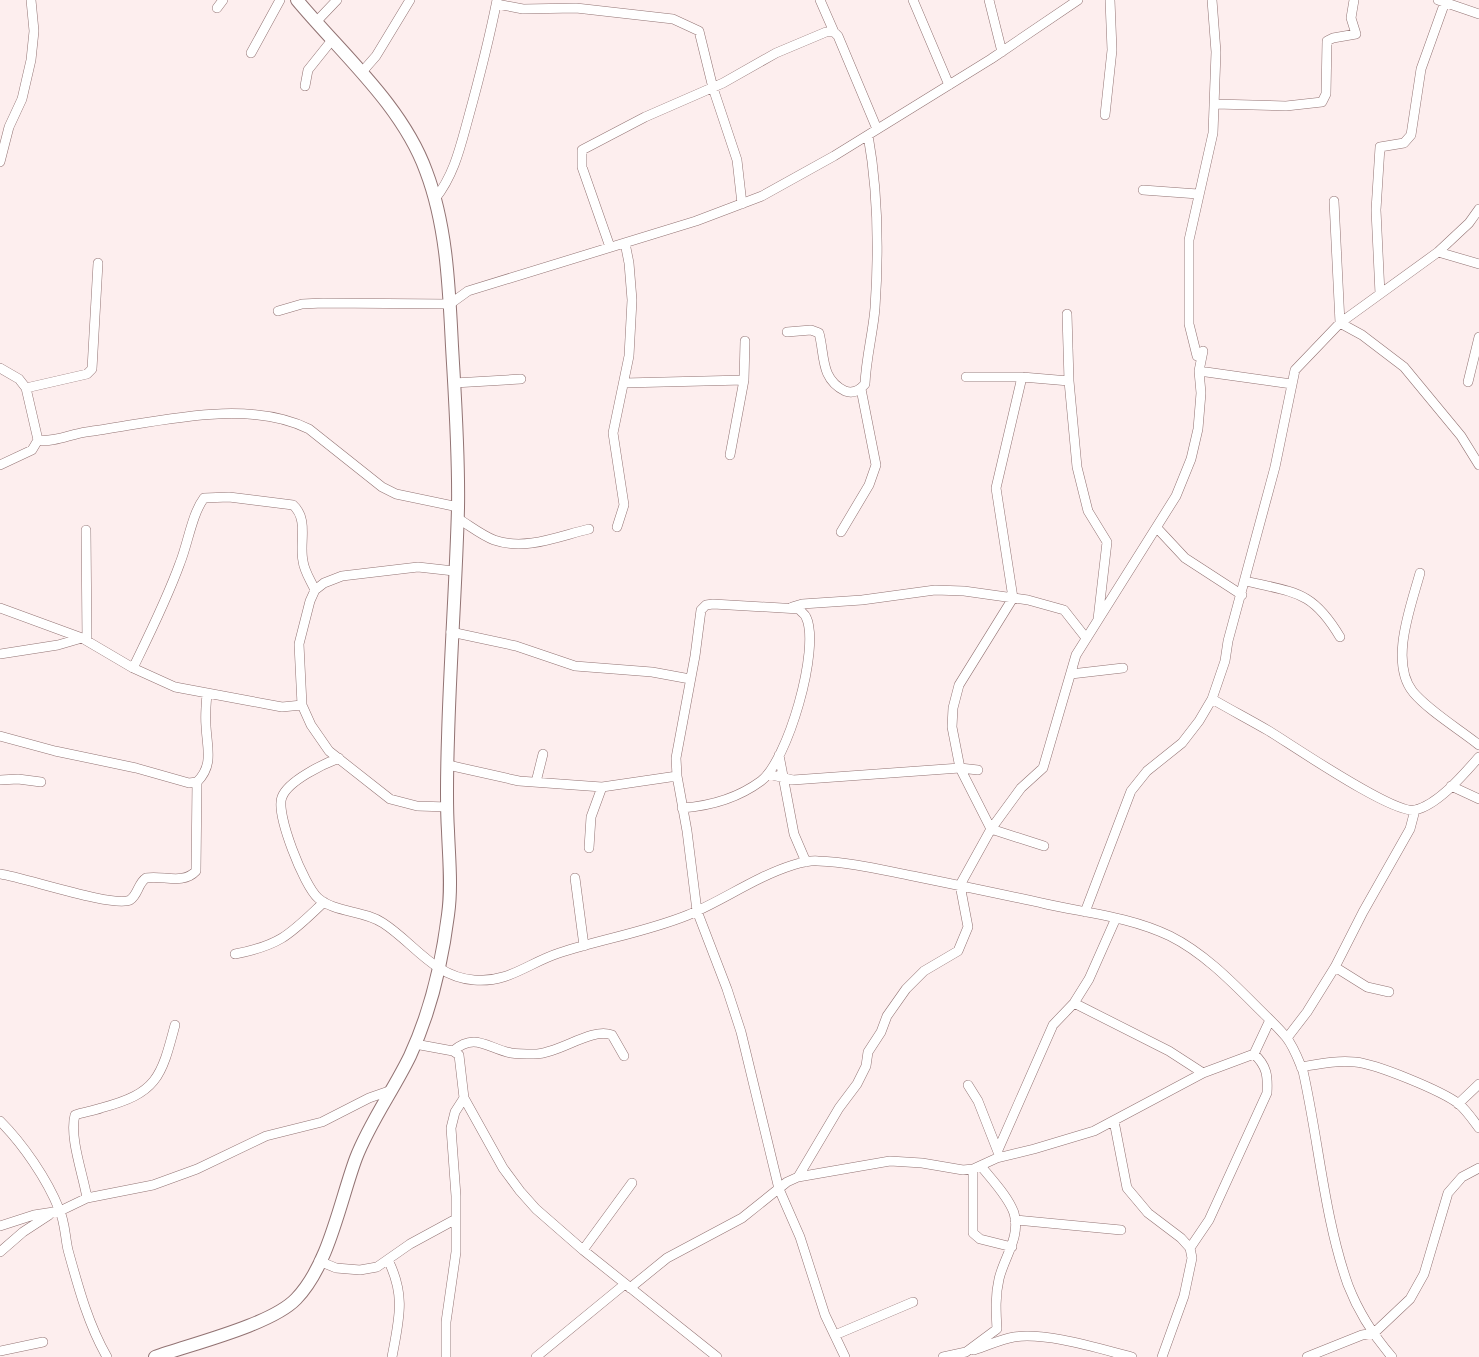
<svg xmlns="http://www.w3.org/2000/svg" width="1479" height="1357" viewBox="0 0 1479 1357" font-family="'Space Grotesk',sans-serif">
	<rect width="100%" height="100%" fill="#fdeeee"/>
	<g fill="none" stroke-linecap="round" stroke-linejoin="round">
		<defs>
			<path id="minor" d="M820,0L834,32
				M913,0L949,85
				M989,0L1002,52
				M1438,0L1479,14
				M497,4L523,9L576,8L673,19L699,31L713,88L737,160L742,204
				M217,8L223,0
				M316,22L337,0
				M251,53L280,0
				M362,72L376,56L410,0
				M305,86L308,70L332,40
				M1215,104L1286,106L1322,102L1326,94L1327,41L1333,38L1356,34L1351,18L1354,0
				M1105,115L1112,50L1110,0
				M0,162L9,127L22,99L31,60L34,31L31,0
				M1143,190L1198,194
				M435,199C454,175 460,148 468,119C479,79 489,40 497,0
				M1334,201L1340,323L1362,335L1404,367L1461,436L1479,465
				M610,247L582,167V150L645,117L723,83L776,53L826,32H834L838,36L877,129
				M1438,252L1479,264
				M1380,294L1376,210L1380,147L1404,143L1411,135L1421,69L1445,2
				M278,311L302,304L323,303L450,304L468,291L696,221L762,196L834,156L991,59L1078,0
				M1067,314L1069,381L1077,467L1088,511L1107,542L1098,619
				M787,332L811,330L819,333C825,355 820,379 845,391C853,394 860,390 865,384C866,358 873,333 875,308C879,250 878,191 868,135
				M0,368L19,379L26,388L38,440L32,450L0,465
				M1199,371L1292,384
				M966,377H1022L1069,381
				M1022,377L996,488L1013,598L959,685L953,708L952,727L960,768L991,829L1044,846
				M744,380L745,341
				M1468,382L1479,337
				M454,383L521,379
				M624,383L744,380L730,455
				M26,388L87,374L92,369L98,263
				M38,440C53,443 71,434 86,432C154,423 245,397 309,429L382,487L396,494L458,507
				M457,518C469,525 481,535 494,540C526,551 559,536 589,529
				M617,527L624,505L613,433L629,356L632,300L629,263L625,243
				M1157,528L1185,558L1242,595
				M86,530L87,641
				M841,532L869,485L876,465L861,389
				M1420,573C1411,606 1389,662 1413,692C1429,711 1459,729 1479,745
				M1246,581C1295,593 1312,590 1340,637
				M792,607L802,604L862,600L935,590L964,591L1028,600L1064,610L1086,638
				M0,608L82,638L133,668L175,687L282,707L302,705
				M451,632L516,646L575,666L652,672L690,679
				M0,654L58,645L82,638
				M133,668C150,633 167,599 180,563C188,543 192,514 204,498L229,497L293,505C309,519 299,543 303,561C304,571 311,581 315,590
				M1071,674L1123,668
				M1212,699C1231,710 1250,720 1269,731C1292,745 1394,815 1415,810C1438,805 1464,774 1479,757
				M0,736L55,751L136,768L189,783L197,782C214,765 207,748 206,726C205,715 206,705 207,694
				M779,755L794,834L806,862
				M339,758C323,764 288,781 282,797C275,813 304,886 318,898C335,913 364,910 383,923C414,943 434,977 474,980C509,983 528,963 559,953C602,939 646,932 688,915C724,900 755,877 793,865C800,863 810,860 818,861C850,862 882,870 913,876C957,885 1001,894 1046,904C1087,913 1131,917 1170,936C1204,953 1232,982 1259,1009C1268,1018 1278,1027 1286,1037C1294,1047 1298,1059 1303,1071C1319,1142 1324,1217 1348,1285C1358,1311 1374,1336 1392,1357
				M448,765L519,781L602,787
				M768,774L793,780L960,768L978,770
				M0,780L18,779L41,782
				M536,782L543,754
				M1451,786L1479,799
				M448,807L417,806L390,799L329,751L311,725L302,705L299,644L310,601L315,590L324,583L342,576L418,567L454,571
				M682,808C710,806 738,798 761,781C787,762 821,648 806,617C805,614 801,612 799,609L713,604L706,605L701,610L695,656L676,758L677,776L687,831L697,911L727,989L741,1032L779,1189L800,1237L825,1315L845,1357
				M589,848L591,817L602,787L677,776
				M0,874C23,877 114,908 130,900C138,895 138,883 146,878C163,875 183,885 196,871L197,782
				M575,878L584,946
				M1085,912L1131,791L1147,771L1182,743L1199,721L1212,699L1225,661L1228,641L1275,467L1295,370L1340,323L1438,252L1469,223L1479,209
				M235,954C282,945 291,933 324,902
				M1335,967L1367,987L1389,992
				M1074,1003L1169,1051L1203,1073
				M1287,1038L1307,1012L1335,967L1363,912L1410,829L1415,810
				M415,1044L453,1051L459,1055L464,1098L503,1168L520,1191L536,1209L583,1250L717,1357
				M453,1051C475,1032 487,1048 511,1053C518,1054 526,1054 534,1054C559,1054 591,1027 612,1035L624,1056
				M1301,1067C1319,1064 1337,1060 1355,1062C1377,1064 1442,1091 1459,1104C1467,1111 1473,1120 1479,1128
				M968,1085L978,1101L998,1152
				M1458,1104L1479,1084
				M0,1121C23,1144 47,1179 59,1209C65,1221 65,1237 68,1250C78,1286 88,1324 107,1357
				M1114,1121L1127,1188L1148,1213L1181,1238L1190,1248L1192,1258L1184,1296L1162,1357
				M998,1150L1053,1025L1074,1003L1089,979L1116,918
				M973,1169V1233L980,1239L1012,1247
				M798,1177L839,1108L857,1084L866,1066L868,1052L881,1032L887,1016L906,989L924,971L958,951L968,927L960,885L991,829L1021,788L1043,768L1076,655L1176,496L1191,459L1198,429L1201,393L1199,371L1203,351L1197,356L1189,324V240L1213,133L1216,52L1212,0
				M87,1198C83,1174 69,1137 75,1115C84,1112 93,1111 101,1108C157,1093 161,1078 175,1025
				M1015,1220L1121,1230
				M0,1226L34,1215L60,1211L87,1198L153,1185L197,1169L266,1136L322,1122L369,1098L389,1091
				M1190,1248L1209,1220L1267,1093C1268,1076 1267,1066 1254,1054
				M583,1250L632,1183
				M0,1252L23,1232L49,1215
				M388,1260C406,1296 399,1319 392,1357
				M319,1261L336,1268L360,1270L377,1267L410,1244L456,1219
				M630,1288L667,1258L742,1218L787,1182L798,1177L890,1161L922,1163L963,1170L973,1169L997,1158L1034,1149L1094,1131L1203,1073L1254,1054L1270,1020
				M835,1335L913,1302
				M974,1350C987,1346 1001,1339 1014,1337C1047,1332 1100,1349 1132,1357
				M0,1351L43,1342
				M446,1357V1322L456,1252V1196L451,1128L455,1112L464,1098
				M536,1357L625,1284
				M943,1357L966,1352L997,1329C996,1312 995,1296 999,1279C1004,1257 1021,1237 1014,1213C1008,1196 991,1179 981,1166
				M1307,1357L1362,1335L1374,1333L1410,1299L1424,1274L1448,1193L1462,1177L1479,1168"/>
			<path id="secondary" d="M155,1357C191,1344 271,1325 296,1299C329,1265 340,1201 356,1158C370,1122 393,1091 410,1056C430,1013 442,962 448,915C452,887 449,859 448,831C446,800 447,769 448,738C450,661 456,584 458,508C459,454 455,399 452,346C449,288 447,226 426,171C402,105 341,53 297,0"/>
		</defs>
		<use href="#minor" stroke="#927373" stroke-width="10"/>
		<use href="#secondary" stroke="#927373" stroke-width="14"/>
		<use href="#minor" stroke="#fff" stroke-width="9"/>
		<use href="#secondary" stroke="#fff" stroke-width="12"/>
	</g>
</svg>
